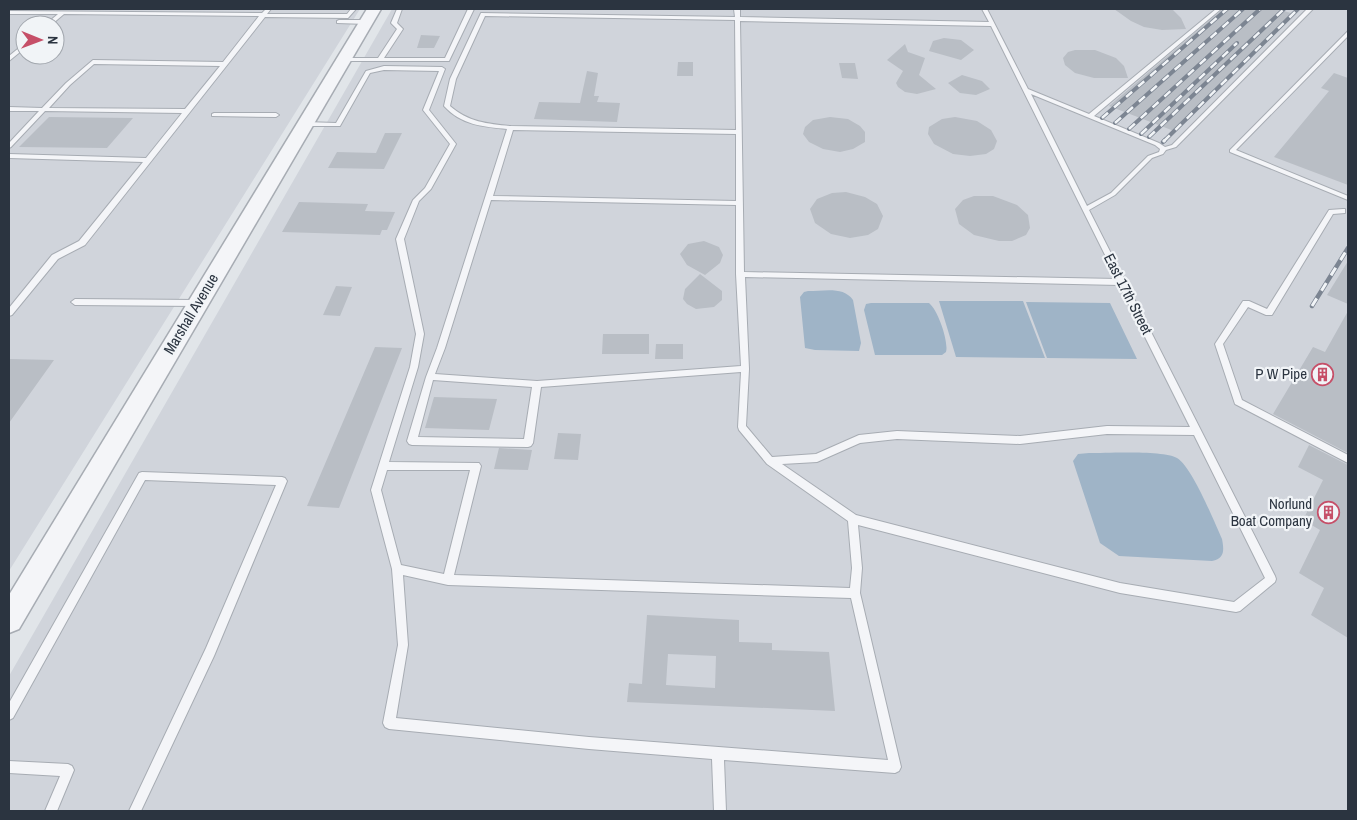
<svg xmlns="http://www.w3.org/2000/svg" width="1357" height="820" viewBox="0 0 1357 820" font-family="'Archivo Narrow',sans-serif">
	<rect width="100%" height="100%" fill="#e1e5e9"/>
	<path fill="#d0d4db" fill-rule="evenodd" d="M9,9H360L9,571ZM25,25H55V55H25Z
		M392,9H1348V811H9V676Z"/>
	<path fill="#9fb4c7" d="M808,291C824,291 844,286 853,300L861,343L859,351L815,350L805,348L800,297L804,292Z
		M939,301H1023L1045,358L956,357Z
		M1026,302L1110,303L1137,359L1047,358Z
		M871,303H929C938,310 949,342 946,352L942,355H875L864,310L866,304Z
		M1089,453C1107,453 1164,450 1177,458C1192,467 1214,521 1222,539C1224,550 1225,558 1212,561L1119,556L1100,543L1073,461L1078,454Z"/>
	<path fill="#b9bec5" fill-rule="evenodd" d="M1114,9H1172L1181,18L1186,29L1162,30L1144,27L1131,21Z
		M1223,9H1277L1294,14L1174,131L1109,106Z
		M421,35L440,36L434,48H417Z
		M944,38L961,40L974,50L961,60L929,51L933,41Z
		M905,44L908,52L925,58L919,75L936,89L917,94L905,92L898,87L896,83L903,71L887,60Z
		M1075,50H1095L1116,58L1124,66L1128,78H1094L1075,73L1065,65L1063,58L1068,52Z
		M678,62H693V76H677Z
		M839,63H855L858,79L842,78Z
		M587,71L598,73L594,96H599L597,102L620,103L617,122L534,119L539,102L580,103Z
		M1334,73L1348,78V185L1274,157L1329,91L1321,88Z
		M962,75L982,81L990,89L976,95L960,93L948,83Z
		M49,117L133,118L107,148L19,147Z
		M830,117L848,119L860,126L865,132V142L853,149L840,152L823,149L809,142L803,134L805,127L813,120Z
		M955,117L977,121L991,130L997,141L994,149L986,154L970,156L953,154L934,144L928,134L929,127L942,119Z
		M385,133H402L384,169L328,168L337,152L376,153Z
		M846,192L865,197L877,204L883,216L878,229L868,235L850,238L831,234L815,223L810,209L817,199L832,193Z
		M974,196H993L1017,205L1028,215L1030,228L1026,235L1012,241H999L974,235L959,224L955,209L963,200Z
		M299,202L368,204L365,211L395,212L387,230H382L380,235L282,232Z
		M704,241L719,247L723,255L720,263L705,275L687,265L680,254L688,244Z
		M1348,261V304L1327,295Z
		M700,274L722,291V300L714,307L696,309L687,304L683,299L685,289Z
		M336,286L352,287L340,316L323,315Z
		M1348,311V453L1273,414L1313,347L1325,352Z
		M603,334H649V354H602Z
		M656,344H683V359H655Z
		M375,347L402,348L339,508L307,506Z
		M9,359L54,360L9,423Z
		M434,397L497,399L489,430L425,428Z
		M558,433L581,434L578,460L554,459Z
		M1309,445L1348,465V638L1311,615L1324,588L1299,573L1320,530L1303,520L1323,480L1298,467Z
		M499,448L532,450L528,470L494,469Z
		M647,615L739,620V642L772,643V650L829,652L835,711L627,702L629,683L642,684ZM668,654L716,656L715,688L666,685Z"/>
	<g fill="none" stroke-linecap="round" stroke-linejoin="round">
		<defs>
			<path id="service" d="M266,9H271L267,14H347L351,9H356L348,18L265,17L85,245L58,259L12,315L9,316V308L52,255L79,241L143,162L9,158V154L146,158L182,113L45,111L11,147L9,148V143L39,111H9V107L42,108L66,83L93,60L223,62L259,16L64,14L51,25H45L58,14H9V11L262,13ZM94,64L220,66L185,109L49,108L70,85Z
				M397,9H402L397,23L403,29L384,58H445L468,9H474L449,61H342V59L344,58H378L397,29L391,23Z
				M734,9H740V17L989,22L982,9H987L1028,89L1089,114L1216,9H1221L1094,116L1159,143L1165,147L1172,145L1307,9H1313L1176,147L1166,150L1163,154L1152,158L1115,195L1089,210L1275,576L1276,579L1275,582L1240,611L1236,612L1120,593L858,525L862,568L860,593L901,767L899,771L895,773L724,760L726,811H714L712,759L589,749L389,729L385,727L383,723L398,645L392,569L371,490L410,367L416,334L396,239L413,200L425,188L450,144L423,110L439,71L384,70L370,73L340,126H305L302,124L305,122L336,123L366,71L384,66L442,67L445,69L429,110L456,144L431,189L419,201L404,239L424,334L418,367L389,462L479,463L481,466L454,575L850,588L852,568L848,521L767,464L739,430L738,427L741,372L541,387L533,443L531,446L528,447L412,445L409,444L407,441L426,377L437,348L507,129C484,127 461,125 444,106L450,79L481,13L735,17ZM485,16L735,20L736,130L511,126C488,124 468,122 450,106L456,79ZM740,21L991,26L1117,279L744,272ZM1031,94L1155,145L1160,149L1159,152L1148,156L1111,193L1087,206ZM513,130L736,134V201L493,196ZM491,200L736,205V274L741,366L537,381L435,374L445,348ZM745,277L1119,285L1190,427L1107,426L1020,436L897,431L859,435L816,454L772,457L746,426L749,369ZM433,380L532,387L524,439L418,437ZM1107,434L1194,435L1265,578L1234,602L1120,583L856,515L782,464L817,462L860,443L897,439L1020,444ZM387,470H470L444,574L401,565L381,490ZM403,575L448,585L851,598L888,760L589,737L396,718L408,645Z
				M339,20H366L369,22L366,24L337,23V21Z
				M1348,31V36L1236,150L1348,196V200L1230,152V150Z
				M25,43V48L9,61V56Z
				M214,113H276L279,115L276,117L212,116V114Z
				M1343,209H1345V213L1333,214L1272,315H1266L1248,307L1223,344L1242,400L1348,455V463L1235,404L1215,344L1243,301H1249L1267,309L1329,210Z
				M75,299L197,300L201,303L197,306L75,305L71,302Z
				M142,472L282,477L285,478L287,481L214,656L141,811H129L206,648L276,485L145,480L13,718L9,720V703L139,473Z
				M9,761L68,764L72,766L74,770L57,811H45L60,776L9,773Z"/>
			<path id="tertiary" d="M367,9H381L19,629L9,633V595Z"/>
		</defs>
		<use href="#service" stroke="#a7acb3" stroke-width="2"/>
		<use href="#tertiary" stroke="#a7acb3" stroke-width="3"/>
		<use href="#service" fill="#f4f5f8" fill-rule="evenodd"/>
		<use href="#tertiary" fill="#f4f5f8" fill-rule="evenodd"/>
		<defs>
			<path id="rail-far1" d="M1102,118L1227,9
				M1115,123L1243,9
				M1129,129L1260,9
				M1141,134L1237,43
				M1149,137L1284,9
				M1164,141L1298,9"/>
			<path id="rail" d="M1163,142L1165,140
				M1312,306L1348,248"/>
		</defs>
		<use href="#rail-far1" stroke="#7c8592" stroke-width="4"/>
		<use href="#rail" stroke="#7c8592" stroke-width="4.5"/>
		<use href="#rail-far1" stroke="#f1f4f7" stroke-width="2.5" stroke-dasharray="8" stroke-linecap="butt"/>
		<use href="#rail" stroke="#f1f4f7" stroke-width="3" stroke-dasharray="9" stroke-linecap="butt"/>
	</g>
	<defs>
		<symbol id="building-ring" viewBox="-11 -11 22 22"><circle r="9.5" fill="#f1f4f7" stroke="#c64f68" stroke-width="1.5"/><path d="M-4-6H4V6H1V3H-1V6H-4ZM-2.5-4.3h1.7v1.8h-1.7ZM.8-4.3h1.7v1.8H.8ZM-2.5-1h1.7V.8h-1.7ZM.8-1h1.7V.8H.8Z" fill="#c64f68"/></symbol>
	</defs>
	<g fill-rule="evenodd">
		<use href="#building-ring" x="1310" y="362" width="25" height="25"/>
		<use href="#building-ring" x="1316" y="500" width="25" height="25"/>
	</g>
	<g text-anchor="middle" stroke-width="4.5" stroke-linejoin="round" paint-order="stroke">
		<g font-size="15" fill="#2b3440" stroke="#f1f4f7">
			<text transform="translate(1128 294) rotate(63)" y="5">East 17th Street</text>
			<text transform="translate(191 314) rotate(-59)" y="5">Marshall Avenue</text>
		</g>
		<g font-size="15" fill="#2b3440" stroke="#f1f4f7" text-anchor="end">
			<text x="1307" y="379">P W Pipe</text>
			<text x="1312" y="509">Norlund<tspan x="1312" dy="17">Boat Company</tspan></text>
		</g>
	</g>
	<rect width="1357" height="820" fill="none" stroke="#2b3440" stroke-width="20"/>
	<g transform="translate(40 40) rotate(91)"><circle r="24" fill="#f1f4f7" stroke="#a2a7ae"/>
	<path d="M0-4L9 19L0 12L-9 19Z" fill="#c64f68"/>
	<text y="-8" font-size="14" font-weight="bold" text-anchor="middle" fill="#2b3440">N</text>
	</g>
</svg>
